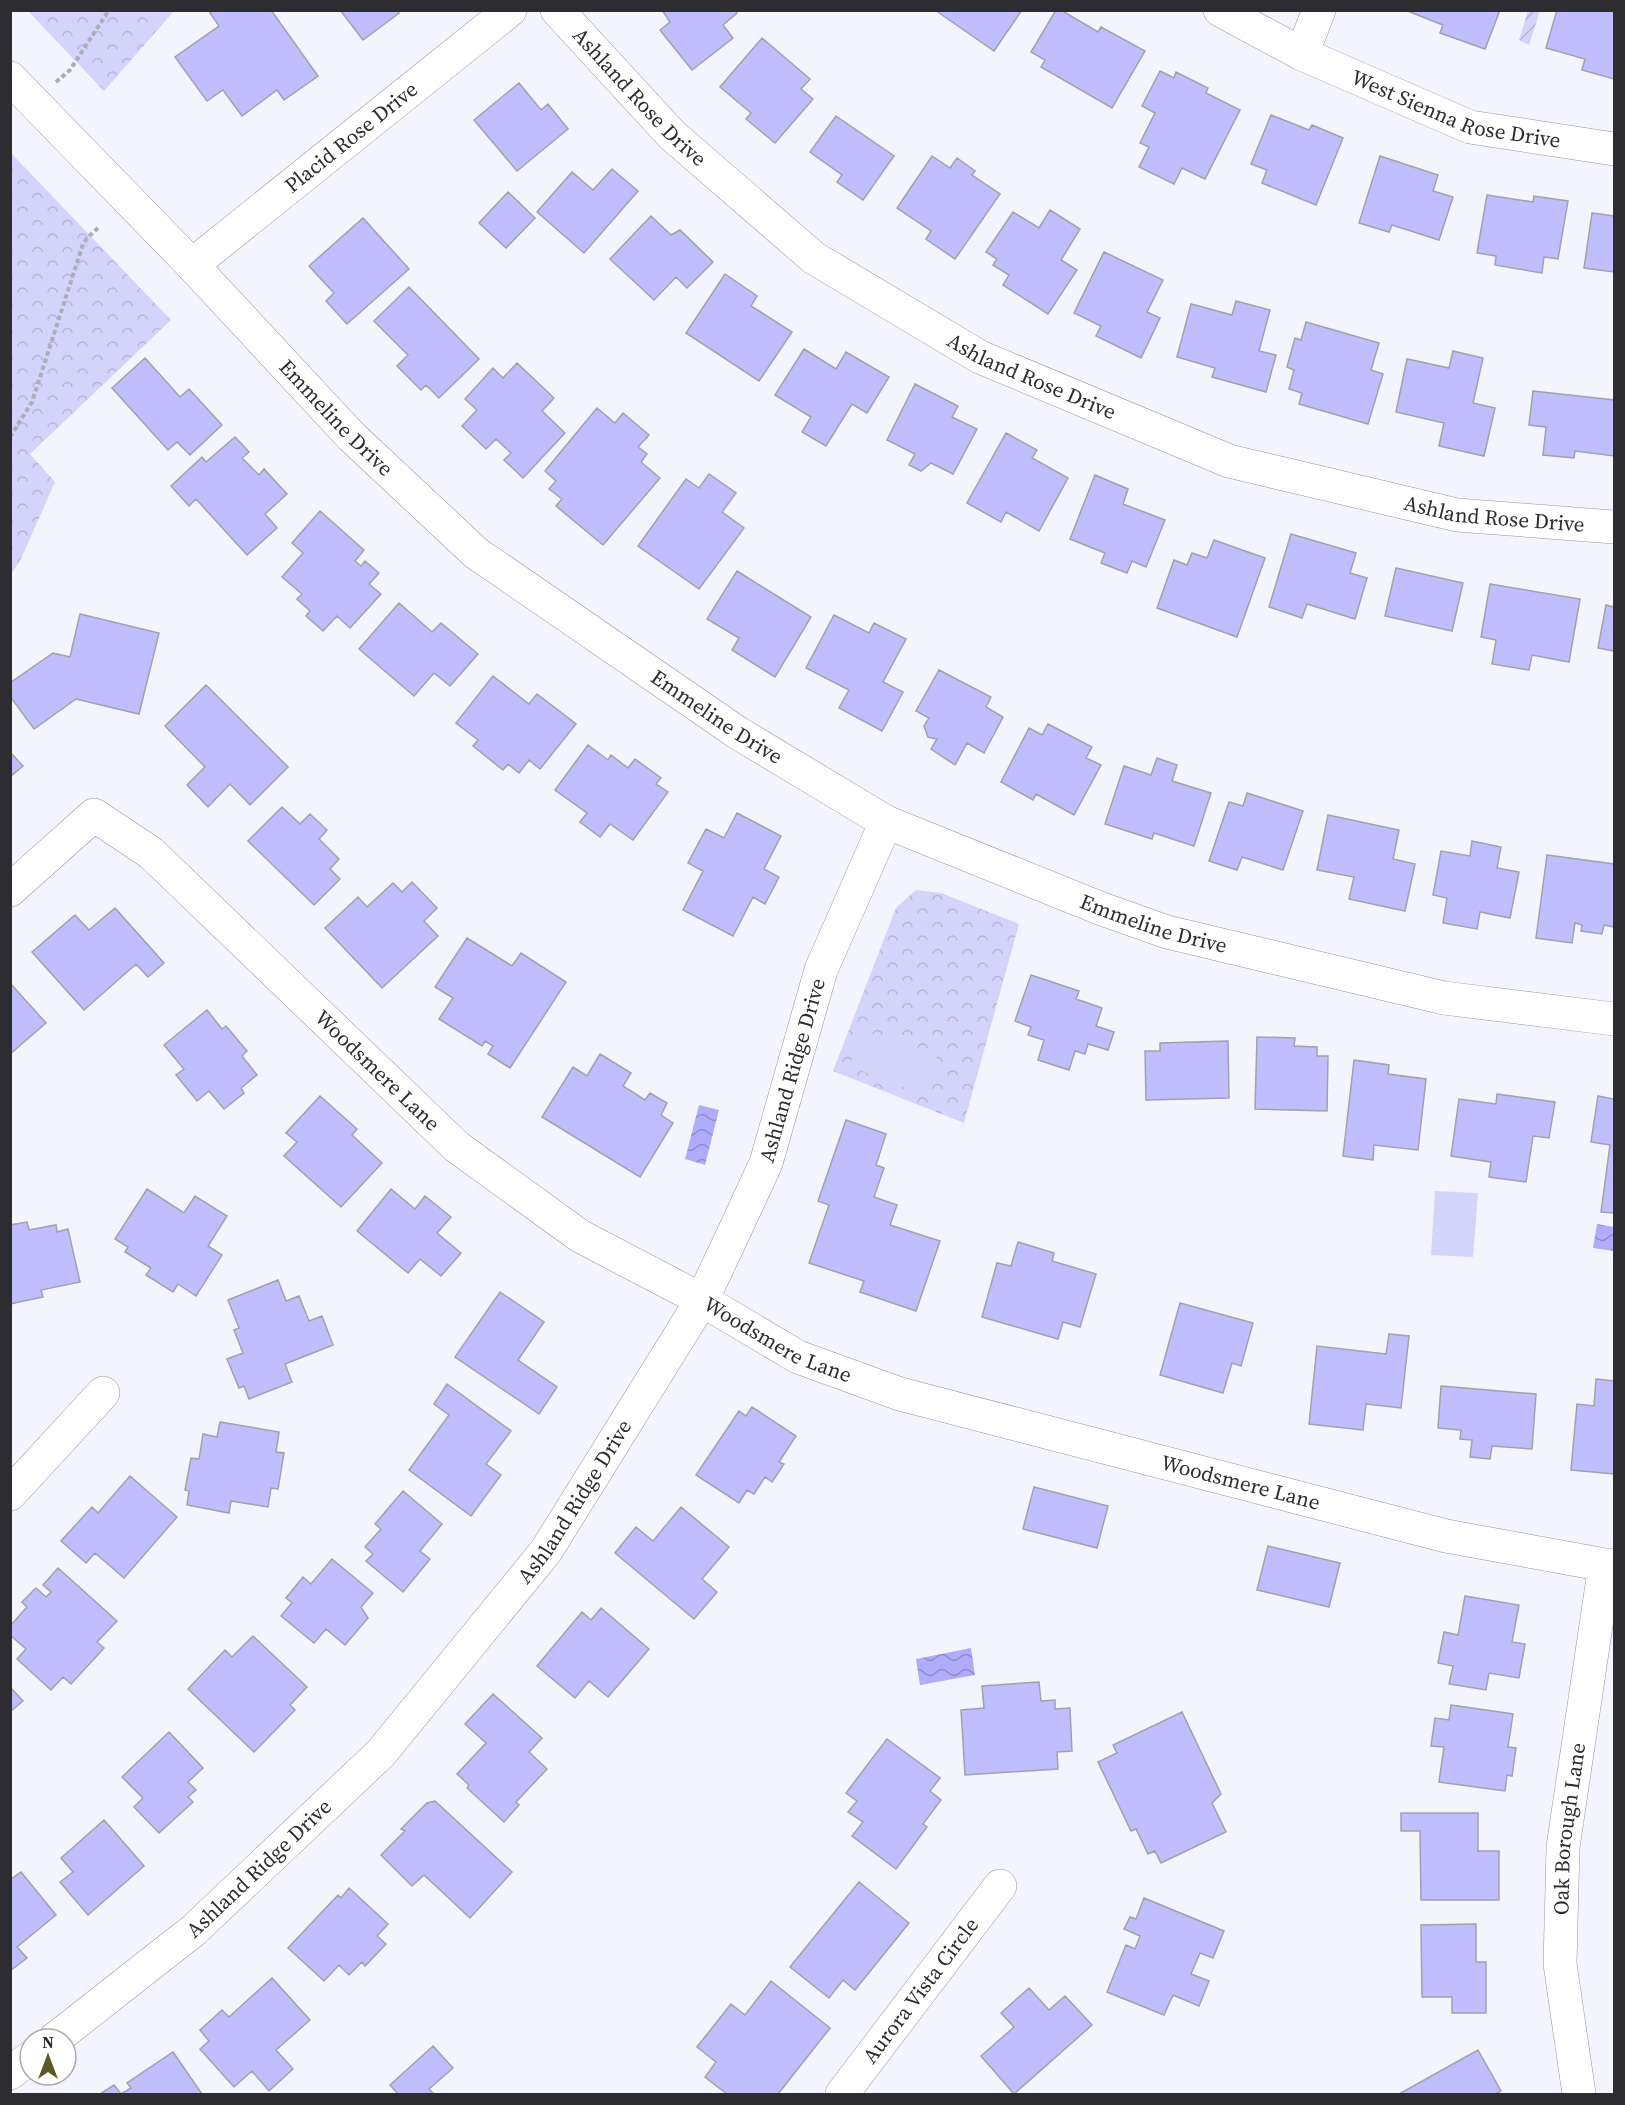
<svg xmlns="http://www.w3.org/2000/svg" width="1625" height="2105" viewBox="0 0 1625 2105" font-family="'Source Serif 4',serif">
	<defs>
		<pattern id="forest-crowns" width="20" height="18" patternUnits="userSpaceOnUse" patternTransform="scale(1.5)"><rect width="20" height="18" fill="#d4d3fc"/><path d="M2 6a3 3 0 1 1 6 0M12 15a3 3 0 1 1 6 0" fill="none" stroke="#b6b5d8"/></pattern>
		<pattern id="garden-furrows" width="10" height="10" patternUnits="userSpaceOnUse" patternTransform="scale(1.5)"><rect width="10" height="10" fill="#d4d3fc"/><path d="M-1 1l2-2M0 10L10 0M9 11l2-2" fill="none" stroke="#b6b5d8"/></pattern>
		<pattern id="water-waves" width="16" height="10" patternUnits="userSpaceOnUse" patternTransform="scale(1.5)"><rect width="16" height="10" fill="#b0abfb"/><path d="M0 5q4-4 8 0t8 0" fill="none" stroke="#908ccc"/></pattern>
	</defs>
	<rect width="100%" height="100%" fill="#f4f4fe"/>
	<path fill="url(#forest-crowns)" d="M28,11H174L104,91Z
		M11,153L171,320L30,454L55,482L21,559L11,574Z
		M916,890L941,893L1019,924L964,1123L833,1071L896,908Z"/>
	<path fill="url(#garden-furrows)" d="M1528,11H1540L1529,45L1519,40Z"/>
	<path fill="#d4d3fc" d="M863,1030L940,1059L926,1096L849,1066Z
		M1435,1191L1478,1193L1473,1257L1431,1255Z"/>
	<path fill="url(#water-waves)" d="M699,1105L719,1110L705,1165L685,1159Z
		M1597,1224L1614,1227V1251L1593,1248Z
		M971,1648L975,1675L920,1685L916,1659Z"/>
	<path fill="#c1beff" stroke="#a1a1aa" stroke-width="1.5" d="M214,10H271L318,76L284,100L277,90L242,116L223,90L207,101L175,57L219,26L210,13Z
		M340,10H397L399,13L363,40Z
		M662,10H735L737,13L723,25L733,38L692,70L660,30L670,22Z
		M935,10H1022L994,51Z
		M1056,10H1061L1098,32L1101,27L1145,51L1112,108L1041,67L1045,60L1031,52Z
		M1405,10H1500L1485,49L1440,33L1443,25Z
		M1557,10H1614V79L1582,70L1585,59L1546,48Z
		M762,38L810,79L801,89L813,99L775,143L746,119L751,113L720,87Z
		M1160,71L1174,78L1176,72L1208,88L1206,93L1240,110L1205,179L1182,168L1174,184L1139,167L1149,147L1140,143L1155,113L1142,106Z
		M519,83L541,110L548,104L568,129L517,171L474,120Z
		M1271,115L1309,130L1312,125L1343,138L1316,205L1262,183L1267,170L1251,164Z
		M836,116L894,156L863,200L837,182L842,175L810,152Z
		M932,156L950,168L957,158L975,171L972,175L1000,194L955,259L926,239L931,231L897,208Z
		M1380,156L1438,175L1433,191L1453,197L1439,240L1392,225L1389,232L1359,223Z
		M612,169L638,191L584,253L537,212L572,172L593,190Z
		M508,192L535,218L506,248L479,223Z
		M1487,195L1533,202L1534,196L1568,201L1558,259L1544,257L1542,273L1495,265L1496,256L1477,253Z
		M1050,210L1080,229L1061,260L1077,270L1048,314L1003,285L1009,275L993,265L997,259L986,252L1013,212L1039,228Z
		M1592,213L1614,216V272L1584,268Z
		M651,216L671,235L680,230L713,262L687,288L676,277L654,300L610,259Z
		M363,218L409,269L347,324L326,301L334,293L309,266Z
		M1104,252L1163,280L1147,312L1160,318L1141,358L1096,336L1101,326L1074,313Z
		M725,274L757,296L751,306L792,332L759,381L686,333Z
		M409,287L479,359L439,398L426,385L421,390L397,366L408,355L374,321Z
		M1236,301L1270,310L1259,351L1276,355L1266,392L1212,377L1215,368L1177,357L1191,304L1232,315Z
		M1306,322L1379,343L1371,370L1383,374L1368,424L1299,404L1302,393L1289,389L1294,370L1287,367L1295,338L1301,340Z
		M804,349L836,369L846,352L889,377L867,413L852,404L826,446L802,432L811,417L775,395Z
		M1453,351L1483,358L1473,403L1495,408L1484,456L1439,446L1444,423L1396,412L1407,359L1449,368Z
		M145,358L180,397L189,389L222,425L190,455L177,442L168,450L112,388Z
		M517,363L554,398L542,411L565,433L523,478L504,460L511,453L496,439L486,449L462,426L477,410L465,399L493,368L503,378Z
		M915,384L958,406L952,417L977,429L953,474L931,463L921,471L909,465L915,454L887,440Z
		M1533,391L1614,400V456L1575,451L1574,458L1543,455L1546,427L1529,425Z
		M597,408L615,423L623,413L649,435L638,447L647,454L641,462L660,478L603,545L556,506L562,499L549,489L556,481L545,471Z
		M1006,433L1037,450L1032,458L1068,478L1039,531L1006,512L1001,522L967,503Z
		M235,437L249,452L242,458L259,475L264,469L287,494L265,514L277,528L247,555L196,499L189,506L171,486L202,457L206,462Z
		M709,474L736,493L722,512L744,528L699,589L638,546L686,479L699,488Z
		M1095,475L1128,489L1123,504L1165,520L1146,567L1132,561L1127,573L1101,563L1105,553L1070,539Z
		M320,511L364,550L355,561L361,566L365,561L379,573L369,584L381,594L350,628L337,616L323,631L306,616L310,611L297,599L302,594L282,577L303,553L292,543Z
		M1291,534L1356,553L1350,573L1367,578L1355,619L1307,604L1302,618L1269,607Z
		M1214,540L1265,558L1237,637L1157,608L1174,560L1187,565L1192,553L1207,558Z
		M1396,568L1463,583L1452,631L1385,616Z
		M737,571L811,617L775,677L732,650L739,638L707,619Z
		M1490,584L1580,599L1569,662L1532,655L1529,670L1492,664L1496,640L1481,637Z
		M399,603L432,632L441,623L478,654L450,686L434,673L414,696L359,649Z
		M1606,605L1614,607V651L1598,648Z
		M80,614L159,633L139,714L76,699L34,729L10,696V683L53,653L70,657Z
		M834,615L869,633L874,623L906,639L883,682L903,692L882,731L839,708L849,690L806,668Z
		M939,670L991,697L986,707L1003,717L984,753L967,743L955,765L931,749L937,739L928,737L924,726L929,718L916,711Z
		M493,676L529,704L537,694L576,724L540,769L529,760L519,773L508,764L503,770L473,746L478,740L456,723Z
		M206,685L288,767L250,805L230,784L208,807L187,785L205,767L165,726Z
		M1048,724L1092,747L1086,758L1101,765L1074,815L1036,794L1033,800L1001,782L1029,728L1042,735Z
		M588,745L608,760L611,755L628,768L635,759L661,778L656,784L668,792L633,840L610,824L600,837L580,822L587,813L555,790Z
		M10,752L23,766L10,777Z
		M1157,758L1177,765L1172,781L1211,793L1194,846L1154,833L1152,839L1105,824L1124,766L1151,775Z
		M1247,793L1303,811L1283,870L1242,857L1237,870L1209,861L1229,802L1243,806Z
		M282,807L300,824L310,814L327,830L319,839L339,859L330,869L340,879L314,905L248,841Z
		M737,813L781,836L764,869L779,877L765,904L753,897L733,936L683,910L703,871L688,863L706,829L724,838Z
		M1328,815L1399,830L1393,859L1415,864L1405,911L1349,899L1354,877L1317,870Z
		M1472,841L1501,847L1497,868L1519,872L1510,918L1480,912L1477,929L1443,923L1447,898L1433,895L1441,851L1470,856Z
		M1547,855L1614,864V927L1604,925L1602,934L1581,931L1582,925L1575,923L1572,943L1536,938Z
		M412,882L437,908L424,921L438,936L382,988L325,928L358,897L367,907L393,883L402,892Z
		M115,908L164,963L148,977L136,964L84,1010L32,952L75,915L89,930Z
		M467,938L512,966L521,953L566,982L510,1068L488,1054L493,1046L485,1041L482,1046L439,1019L453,998L435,987Z
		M1031,975L1079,991L1076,999L1102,1008L1096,1026L1114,1032L1108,1050L1088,1044L1085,1054L1075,1051L1069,1070L1038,1060L1044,1040L1028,1035L1031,1027L1015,1021Z
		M10,983L46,1023L10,1054Z
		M207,1010L222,1029L226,1026L247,1051L242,1056L257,1075L241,1088L244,1093L224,1109L209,1091L197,1101L176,1075L184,1069L164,1045Z
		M1257,1037L1295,1038L1294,1046L1317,1047V1056H1328L1327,1111L1255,1109Z
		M1228,1041L1229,1098L1146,1100L1145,1051H1160V1043Z
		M600,1054L631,1073L623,1086L645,1100L650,1093L667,1103L661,1115L673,1123L640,1177L542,1117L573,1067L587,1076Z
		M1354,1060L1389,1065L1388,1074L1426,1079L1418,1150L1374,1145L1373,1160L1343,1156Z
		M1497,1094L1555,1102L1549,1138L1533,1136L1526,1182L1489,1177L1491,1162L1451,1156L1459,1099L1496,1104Z
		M320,1096L357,1129L352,1135L382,1163L341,1207L284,1156L297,1142L286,1133Z
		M1598,1096L1614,1099V1213L1601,1212L1610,1145L1591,1142Z
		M846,1120L886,1134L876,1165L884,1168L874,1197L897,1205L890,1225L940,1241L916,1311L860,1292L864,1281L809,1263L829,1205L818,1201Z
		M147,1189L184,1213L195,1196L227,1216L208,1246L222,1255L196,1296L178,1284L173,1292L146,1275L151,1268L125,1252L128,1247L115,1239Z
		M391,1189L415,1209L425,1196L451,1217L437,1233L461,1253L441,1276L420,1259L408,1273L357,1231Z
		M27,1222L29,1230L56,1225L57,1232L68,1229L80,1282L41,1290L43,1297L10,1304V1225Z
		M1018,1242L1054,1253L1052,1261L1096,1274L1080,1327L1063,1322L1058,1339L982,1317L997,1263L1011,1266Z
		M278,1280L286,1301L299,1296L309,1321L322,1316L333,1345L285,1364L292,1382L249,1399L244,1386L239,1388L227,1359L243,1353L234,1330L239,1328L228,1300Z
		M500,1292L544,1322L518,1360L557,1387L539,1414L455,1357Z
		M1180,1303L1253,1323L1241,1366L1232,1363L1223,1393L1160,1375Z
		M1389,1334L1409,1336L1401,1408L1366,1404L1363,1430L1309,1424L1317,1346L1386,1354Z
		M1596,1379L1614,1381V1474L1571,1470L1577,1404L1594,1406Z
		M447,1384L511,1431L486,1464L501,1475L471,1516L409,1470L449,1415L434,1404Z
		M1441,1386L1536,1394L1532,1449L1492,1446L1490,1459L1470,1457L1472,1440L1460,1439L1461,1430L1438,1428Z
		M752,1407L796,1436L779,1462L784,1464L772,1482L765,1477L754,1494L747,1490L739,1503L696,1475L739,1411L746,1416Z
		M220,1422L279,1432L276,1452L284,1453L278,1489L271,1488L268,1507L231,1501L229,1513L187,1505L189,1491L185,1490L191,1458L199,1459L203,1434L217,1437Z
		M130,1476L177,1517L124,1578L95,1553L86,1563L61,1541L92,1507L98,1513Z
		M1034,1487L1108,1506L1097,1548L1023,1529Z
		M403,1491L442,1524L420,1551L430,1559L403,1592L366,1561L373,1554L365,1547L381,1529L375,1524Z
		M681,1507L729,1547L702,1579L717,1592L694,1619L615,1553L636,1527L653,1541Z
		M1268,1546L1340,1563L1329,1607L1257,1590Z
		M332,1559L373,1593L361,1607L368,1618L345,1645L326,1629L314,1643L281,1616L292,1603L286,1598L303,1577L311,1584Z
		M58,1568L117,1621L97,1642L104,1648L71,1684L63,1677L51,1690L17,1659L26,1649L10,1635V1626L27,1607L22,1602L36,1588L46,1597L51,1592L43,1585Z
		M1465,1596L1519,1605L1512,1642L1525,1644L1519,1678L1489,1673L1486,1690L1449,1684L1453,1666L1438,1663L1444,1632L1458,1635Z
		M601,1608L649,1649L608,1697L589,1681L575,1698L537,1666L582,1612L591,1620Z
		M253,1636L307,1687L290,1705L295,1710L254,1752L188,1689L225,1650L232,1657Z
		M1039,1682L1041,1701L1055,1700V1709L1070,1708L1072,1751L1057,1752L1058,1769L965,1775L961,1710L984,1708L982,1686Z
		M10,1687L23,1701L10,1712Z
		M493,1694L542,1738L529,1752L547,1769L516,1802L519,1805L504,1822L467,1788L469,1785L457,1774L486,1743L465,1724Z
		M1451,1705L1513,1714L1508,1747L1516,1748L1512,1776L1507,1775L1505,1791L1439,1782L1444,1747L1431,1746L1435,1718L1449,1720Z
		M1182,1712L1221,1794L1212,1803L1226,1832L1161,1863L1155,1851L1148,1854L1136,1829L1131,1831L1098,1762L1117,1753L1113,1745Z
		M169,1732L203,1768L188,1782L196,1790L188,1797L193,1802L159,1833L134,1807L143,1798L122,1777Z
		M887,1739L940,1778L930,1791L941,1800L923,1824L927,1827L896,1869L852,1836L863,1822L848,1812L857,1801L846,1793Z
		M435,1801L512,1872L470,1918L424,1875L412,1886L381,1855L405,1831L401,1829L427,1803Z
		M1401,1813H1478V1851H1499V1900H1421L1420,1831H1401Z
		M104,1820L144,1866L88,1915L60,1882L73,1872L61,1858Z
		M21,1872L56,1915L17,1947L27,1958L10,1971V1880Z
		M859,1882L909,1923L855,1990L843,1980L829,1998L790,1967Z
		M349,1888L388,1924L377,1936L386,1944L365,1966L362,1962L349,1975L339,1965L324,1981L288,1948L338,1895L341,1898Z
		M1144,1898L1224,1931L1213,1958L1200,1953L1191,1974L1209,1981L1199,2006L1173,1995L1164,2015L1107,1992L1126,1945L1135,1949L1140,1936L1124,1929L1130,1917L1136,1919Z
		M1476,1924V1962H1486V2013H1452V1997H1422L1421,1925Z
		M272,1978L310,2020L276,2050L293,2069L269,2091L252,2071L234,2087L200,2049L209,2041L200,2030L222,2010L229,2017Z
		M771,1981L830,2028L778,2094H727L705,2077L716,2062L697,2047L731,2004L745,2015Z
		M1029,1988L1049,2010L1065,1996L1092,2025L1014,2094L981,2056L1014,2027L1001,2013Z
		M433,2046L453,2068L429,2089L434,2094H398L390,2085Z
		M1478,2050L1501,2091L1495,2094H1399Z
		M173,2052L202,2094H121L131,2088L127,2083Z
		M114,2085L121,2094H100Z"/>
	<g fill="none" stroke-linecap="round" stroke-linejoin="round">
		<defs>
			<g id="minor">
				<path id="s1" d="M557,10L672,135L814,258L980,357L1229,461L1457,515L1614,527"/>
				<path id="s2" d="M1220,10L1302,54L1470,127L1614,149"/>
				<path d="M1302,54L1319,10"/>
				<path id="s3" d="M192,265L510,10"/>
				<path id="s4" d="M10,890L94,815L151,853L457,1147L580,1236L702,1300L798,1357L900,1394L1446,1536L1605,1565H1614"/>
				<path d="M10,1494L103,1393"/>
				<path id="s5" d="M55,2039L194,1930L381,1753L546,1551L702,1300L735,1230L766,1163L821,970L886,822"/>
				<path d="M10,2073L30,2058"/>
				<path id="s6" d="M842,2094L1000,1886"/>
				<path id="s7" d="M1579,2094L1560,1964L1563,1847L1605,1565"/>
			</g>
			<g id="tertiary">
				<path id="s8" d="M10,78L192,265L351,436L476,553L738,733L886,822L1102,909L1167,932L1444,998L1614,1019"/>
			</g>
		</defs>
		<use href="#minor" stroke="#96969f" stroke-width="34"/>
		<use href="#tertiary" stroke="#96969f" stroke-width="34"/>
		<path stroke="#adadb5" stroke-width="4" stroke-dasharray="4.5 3" stroke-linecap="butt" d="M56,82L70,70L109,10
			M10,437L32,402L83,244L87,238L100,226"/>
		<use href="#minor" stroke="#fff" stroke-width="33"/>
		<use href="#tertiary" stroke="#fff" stroke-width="33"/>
	</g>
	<g text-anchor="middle" stroke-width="4.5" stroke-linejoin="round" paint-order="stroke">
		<g font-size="21" fill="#2d2d31" stroke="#fff">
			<text dy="7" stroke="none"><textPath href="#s1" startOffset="120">Ashland Rose Drive</textPath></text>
			<text dy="7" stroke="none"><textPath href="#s2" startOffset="258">West Sienna Rose Drive</textPath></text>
			<text dy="7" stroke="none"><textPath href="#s3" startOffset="204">Placid Rose Drive</textPath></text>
			<text dy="7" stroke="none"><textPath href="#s1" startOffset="606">Ashland Rose Drive</textPath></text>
			<text dy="7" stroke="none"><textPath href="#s8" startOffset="471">Emmeline Drive</textPath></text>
			<text dy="7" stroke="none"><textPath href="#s1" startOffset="1092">Ashland Rose Drive</textPath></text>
			<text dy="7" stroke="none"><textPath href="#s8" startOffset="957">Emmeline Drive</textPath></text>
			<text dy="7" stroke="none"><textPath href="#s8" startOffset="1443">Emmeline Drive</textPath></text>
			<text dy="7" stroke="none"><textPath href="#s5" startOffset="1238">Ashland Ridge Drive</textPath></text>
			<text dy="7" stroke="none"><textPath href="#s4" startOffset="495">Woodsmere Lane</textPath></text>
			<text dy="7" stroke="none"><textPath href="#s4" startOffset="981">Woodsmere Lane</textPath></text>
			<text dy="7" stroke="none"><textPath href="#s4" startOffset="1467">Woodsmere Lane</textPath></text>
			<text dy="7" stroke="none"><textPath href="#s5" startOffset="752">Ashland Ridge Drive</textPath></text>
			<text dy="7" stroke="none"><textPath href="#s7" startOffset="267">Oak Borough Lane</textPath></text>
			<text dy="7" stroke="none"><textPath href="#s5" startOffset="266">Ashland Ridge Drive</textPath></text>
			<text dy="7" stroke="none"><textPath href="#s6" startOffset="130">Aurora Vista Circle</textPath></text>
		</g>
	</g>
	<rect width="1625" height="2105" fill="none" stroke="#2d2d31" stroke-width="24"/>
	<g transform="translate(48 2057)"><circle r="28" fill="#ffffff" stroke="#ababad" stroke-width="1.5"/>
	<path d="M0-4.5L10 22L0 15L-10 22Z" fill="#5e5825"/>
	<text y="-9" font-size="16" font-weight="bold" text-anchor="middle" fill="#2d2d31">N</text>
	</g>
</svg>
